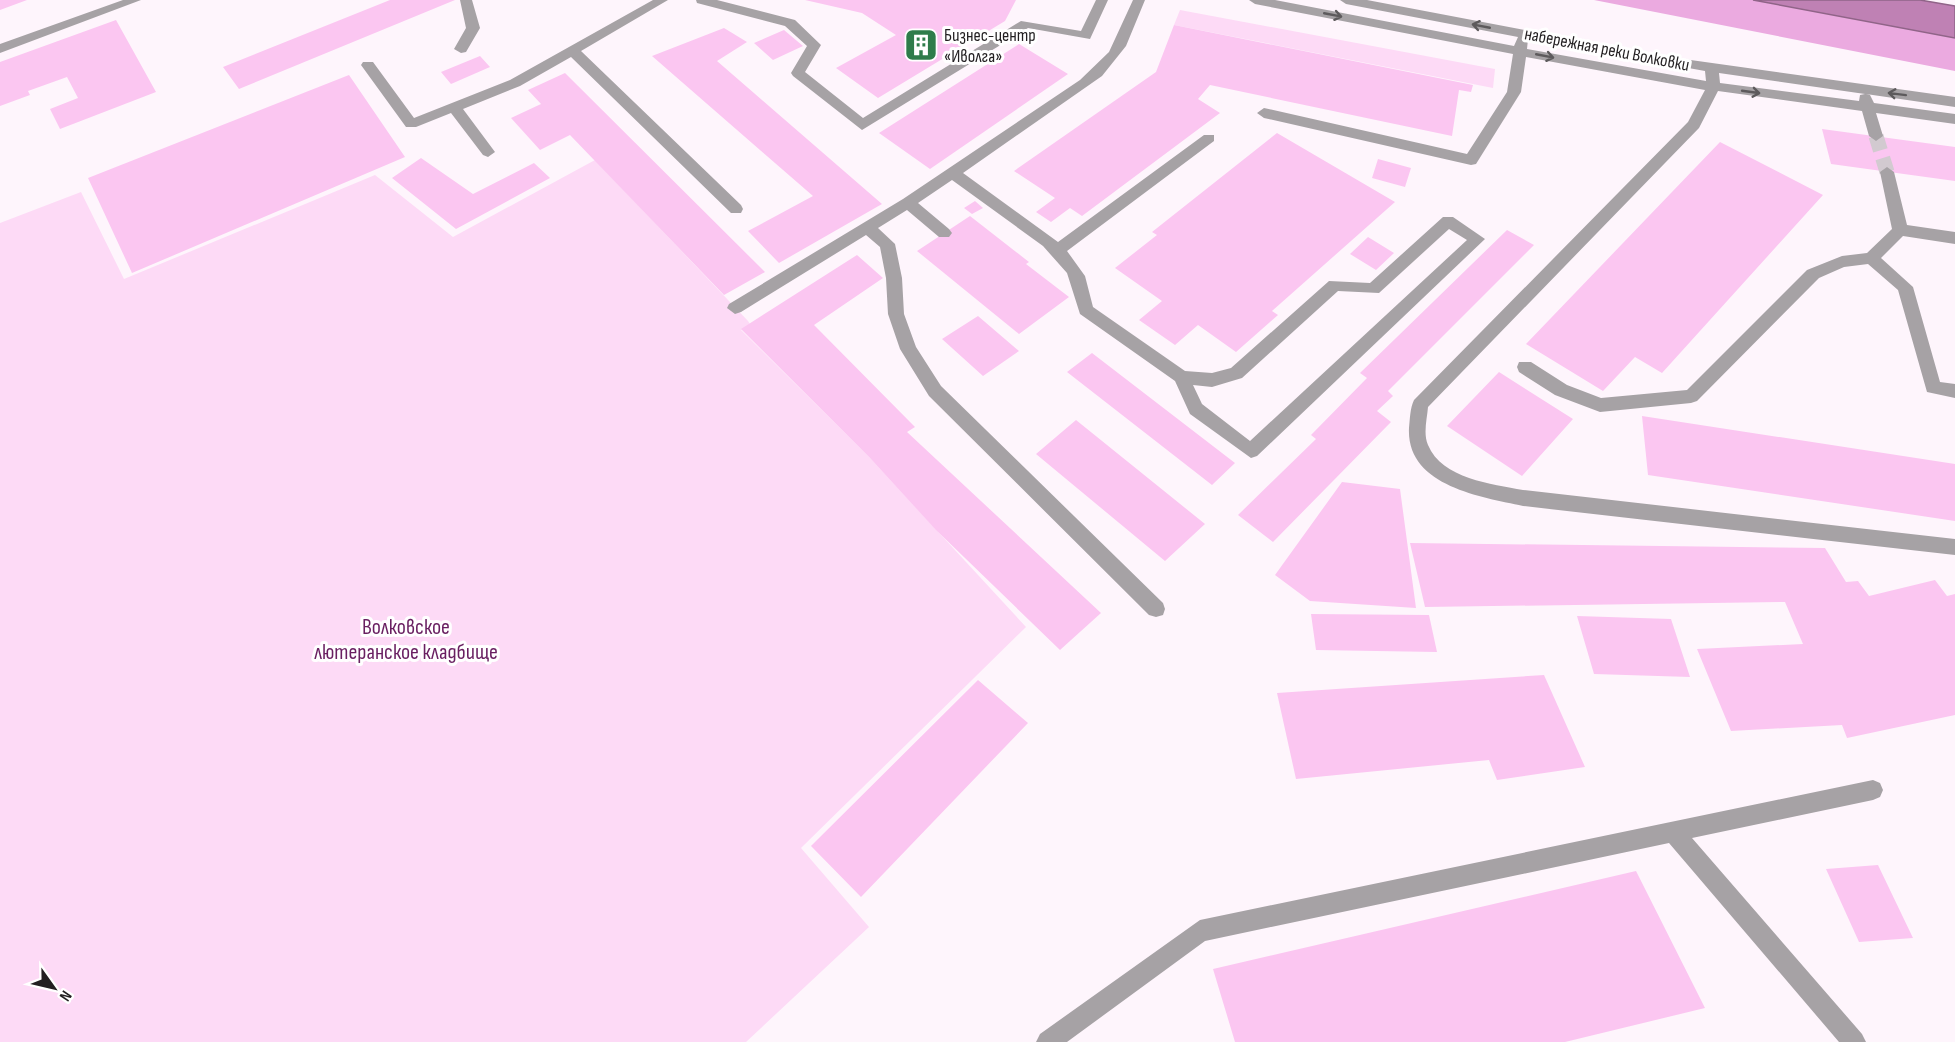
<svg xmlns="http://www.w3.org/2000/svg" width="1955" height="1042" viewBox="0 0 1955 1042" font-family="'Sofia Sans Condensed',sans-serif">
	<rect width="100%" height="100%" fill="#fef5fc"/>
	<path fill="#fddaf6" d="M1180,10L1495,69L1493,88L1174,25Z
		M595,160L748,321L750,324L741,330L870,458L1026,627L801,848L869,927L746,1042H0V223L81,192L124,279L375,175L453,237Z"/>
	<path fill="#ebaae0" d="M1594,0H1753L1955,38V71Z"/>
	<path fill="#bf81b4" stroke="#906488" stroke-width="1.5" d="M1753,0H1920L1955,6V38Z"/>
	<path fill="#fbc6f1" d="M0,0H27L0,10Z
		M390,0H455L239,89L223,67Z
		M805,0H1016L1005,21L878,98L836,68L896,35L862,13Z
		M116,20L156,92L60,129L50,109L78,98L67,77L28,91L30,95L0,106V62Z
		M1174,25L1473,85L1471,92L1459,90L1452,136L1210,85L1198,99L1220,113L1082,216L1070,208L1051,222L1036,212L1055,198L1014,171L1156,72Z
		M724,28L747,42L717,61L882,204L779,263L748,231L813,196L652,56Z
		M784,30L803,46L773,60L754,43Z
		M1019,44L1068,74L930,169L879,133Z
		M480,56L490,67L451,84L441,72Z
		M565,73L765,272L724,295L570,135L540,150L511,118L541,104L528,90Z
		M349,75L405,157L132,273L88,178Z
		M1822,129L1955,147V181L1831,164Z
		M1277,133L1395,202L1272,311L1278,315L1236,352L1198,325L1175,345L1139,320L1162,301L1115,268L1157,235L1152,232Z
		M1720,142L1823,195L1662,373L1635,357L1603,391L1526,344Z
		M421,158L473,194L534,163L550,178L456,229L392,178Z
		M1378,159L1411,168L1405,187L1372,178Z
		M975,201L983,208L972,214L964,208Z
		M970,216L1029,262L1026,264L1069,297L1019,334L917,251Z
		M1507,230L1534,245L1388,391L1393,396L1377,411L1391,422L1273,542L1238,515L1316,439L1311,435L1367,378L1360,373Z
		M1368,237L1394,253L1376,270L1350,254Z
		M857,255L883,278L814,325L915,427L907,432L1101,613L1060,650L936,530L870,458L741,329Z
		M978,316L1019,351L983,376L942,339Z
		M1092,353L1235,463L1212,485L1067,372Z
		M1499,372L1573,419L1522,476L1447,426Z
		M1642,416L1955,464V521L1648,475Z
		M1076,420L1205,524L1165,561L1036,454Z
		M1342,482L1400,489L1416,608L1310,601L1275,575Z
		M1410,543L1825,548L1846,582L1858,581L1869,596L1935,580L1947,596L1955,594V715L1847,738L1842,725L1731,731L1697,649L1803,644L1785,602L1425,607Z
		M1311,614L1429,615L1437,652L1316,650Z
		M1577,616L1671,619L1690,677L1594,674Z
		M1544,675L1585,767L1497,780L1489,760L1296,779L1277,693Z
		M978,680L1028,723L861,897L811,846Z
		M1878,865L1913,938L1859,942L1826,869Z
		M1636,871L1705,1008L1565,1042H1235L1213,969Z"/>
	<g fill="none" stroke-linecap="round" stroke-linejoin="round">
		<path stroke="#d2cad0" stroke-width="15" stroke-dasharray="15 8" stroke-linecap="butt" d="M1876,136L1887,172"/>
		<path fill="#a6a2a5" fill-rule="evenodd" d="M123,0H141L0,53V44Z
			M460,0H472L480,28L466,52L461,53L454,49L466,28Z
			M653,0H668L581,51L741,205L743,209L741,213H731L571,57L520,86L463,109L495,152L488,157L483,155L451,113L416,127H406L361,65L363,62H373L414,118L510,80Z
			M696,0H717L795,20L821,45L805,72L863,118L1021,21L1081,31L1096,0H1108L1090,39L1028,28L862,130L793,76L791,73L807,46L785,26L697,3Z
			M1133,0H1145L1126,46L1102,76L963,173L1058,242L1204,135H1214V141L1067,251L1085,276L1093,307L1185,371L1212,373L1231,368L1329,281L1370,283L1443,217H1453L1485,239L1257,456L1251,458L1190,414L1175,381L1080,314L1067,273L1043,246L952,180L918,203L949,229L952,233L949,237H939L907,210L878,228L895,244L902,278L904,314L916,347L941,386L1163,603L1165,609L1163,615L1156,617L1149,615L929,396L900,349L888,314L886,278L880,247L866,235L741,312L735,314L727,308L729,304L903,199L1080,80L1109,52ZM1449,229L1467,240L1250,441L1202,404L1193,385L1212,387L1242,378L1338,291L1379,293Z
			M1249,0H1275L1514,46L1518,37L1346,4L1340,0H1367L1662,56L1955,97V107L1866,94L1870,95L1874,103L1955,114V124L1876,113L1883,136L1876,141L1869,136L1862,111L1718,91L1699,128L1428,407C1427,419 1423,434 1428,445C1442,479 1492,484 1523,490L1955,539V555L1523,506C1481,497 1406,486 1409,428C1410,419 1410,408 1414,400L1688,122L1705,90L1526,57L1521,92L1476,164L1471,165L1264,118L1257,113L1264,108L1467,154L1507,92L1513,54L1255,4ZM1528,39L1705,71L1706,81L1527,49ZM1719,73L1865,94L1860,95L1859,101L1720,83Z
			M1887,167L1894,172L1907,225L1955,232V244L1903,236L1881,258L1913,287L1940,382L1955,384V398L1927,392L1898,290L1868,264L1844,267L1819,278L1697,401L1691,403L1600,412L1555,395L1519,372L1517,367L1519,362H1531L1567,385L1601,398L1687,390L1807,270L1842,256L1867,253L1892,229L1880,172Z
			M1873,780L1880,783L1883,790L1880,797L1873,800L1692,838L1862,1034L1866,1042H1839L1669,843L1205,941L1067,1042H1036L1040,1034L1200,920Z"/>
	</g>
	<defs><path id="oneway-shaft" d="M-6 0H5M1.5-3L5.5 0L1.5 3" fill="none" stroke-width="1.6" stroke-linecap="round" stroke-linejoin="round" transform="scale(1.5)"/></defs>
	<g stroke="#5d5a5c">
		<use href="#oneway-shaft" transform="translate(1333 15) rotate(11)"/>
		<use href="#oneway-shaft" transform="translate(1481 26) rotate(-169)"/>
		<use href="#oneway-shaft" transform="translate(1545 56) rotate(11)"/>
		<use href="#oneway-shaft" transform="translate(1751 92) rotate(8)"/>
		<use href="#oneway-shaft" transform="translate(1897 94) rotate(-173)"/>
	</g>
	<defs>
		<symbol id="building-square" viewBox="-11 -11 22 22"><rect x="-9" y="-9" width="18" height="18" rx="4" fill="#2f7c4b" stroke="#fff"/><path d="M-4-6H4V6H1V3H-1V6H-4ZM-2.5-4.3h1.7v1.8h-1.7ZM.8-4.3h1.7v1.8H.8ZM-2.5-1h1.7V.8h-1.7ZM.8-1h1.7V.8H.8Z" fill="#fff"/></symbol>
	</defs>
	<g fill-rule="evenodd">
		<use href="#building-square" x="902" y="26" width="38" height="38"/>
	</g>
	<g text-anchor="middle" stroke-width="6" stroke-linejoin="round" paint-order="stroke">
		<g font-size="18" fill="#221f21" stroke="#fff" text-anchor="start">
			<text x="944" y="41">Бизнес-центр<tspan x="944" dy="21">«Иволга»</tspan></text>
		</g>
		<g font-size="18" fill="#221f21" stroke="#fff">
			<text transform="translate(1607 49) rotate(11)" y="6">набережная реки Волковки</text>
		</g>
		<g font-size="22" fill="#691f61" stroke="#fff">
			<text x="406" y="634">Волковское<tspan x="406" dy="25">лютеранское кладбище</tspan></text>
		</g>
	</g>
	<g transform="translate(54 988) rotate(124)" stroke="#ffffff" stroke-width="4.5" paint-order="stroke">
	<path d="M0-4.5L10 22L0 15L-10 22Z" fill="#221f21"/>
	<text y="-9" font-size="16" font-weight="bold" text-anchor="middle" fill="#221f21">N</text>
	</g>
</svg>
